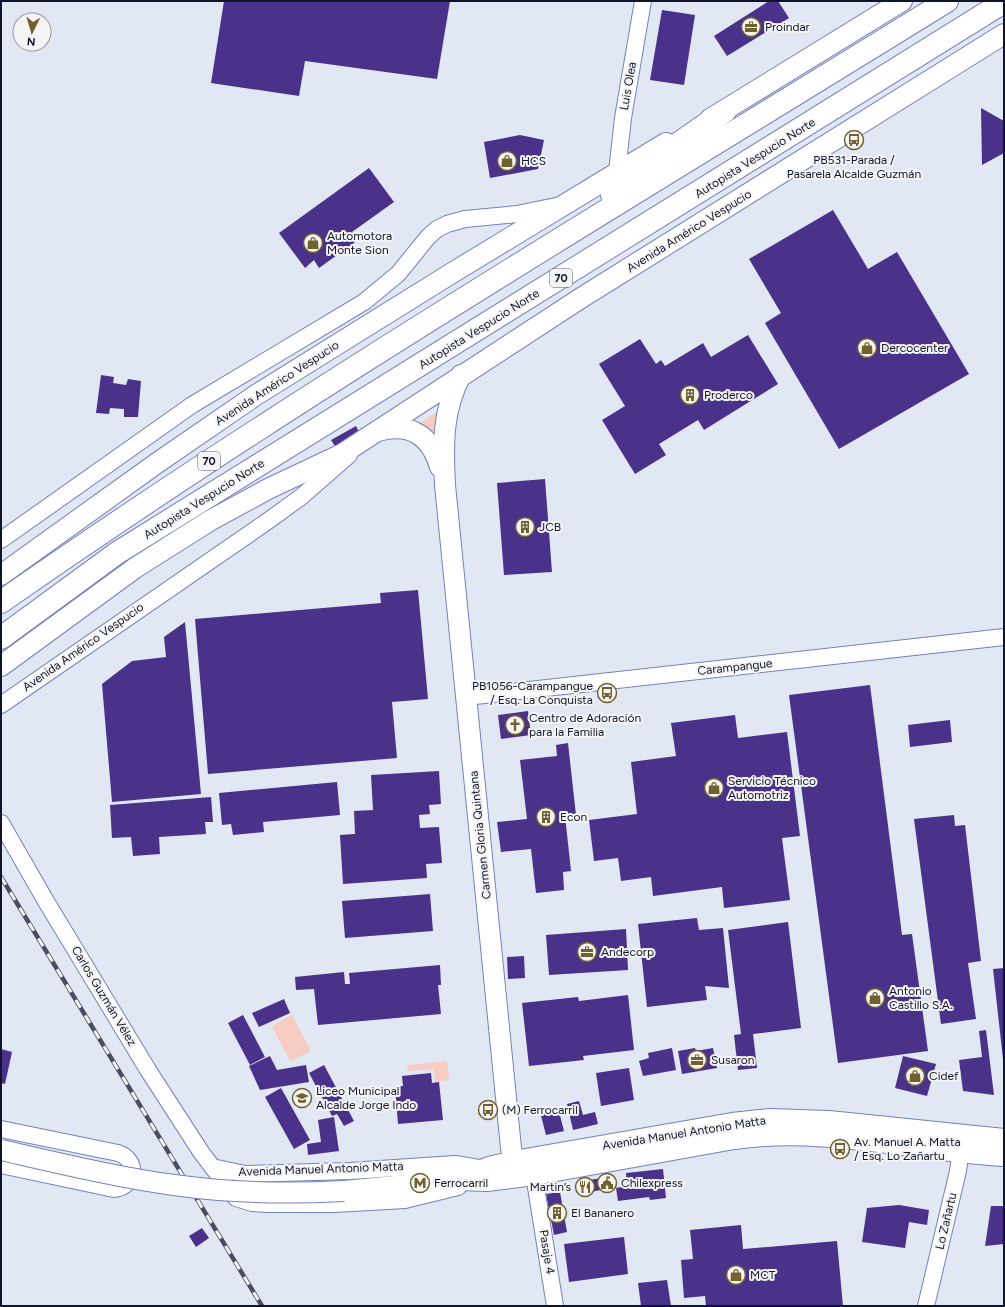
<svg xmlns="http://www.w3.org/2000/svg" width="1005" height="1307" viewBox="0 0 1005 1307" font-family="Figtree,sans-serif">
	<rect width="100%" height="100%" fill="#e2e7f4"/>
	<path fill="#f7ccc3" d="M439,410L433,433L419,424Z
		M292,1015L311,1051L290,1061L272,1026Z
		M447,1061L449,1080L435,1082L434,1069L408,1071L407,1065Z"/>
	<path fill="#4a3189" d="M224,1H450L437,79L305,61L299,96L211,83Z
		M769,1H778L789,18L727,56L714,36Z
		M662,10L695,15L684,85L650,80Z
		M981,108L1004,121V153L982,165Z
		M520,135L544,140L538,169L490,178L484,142Z
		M369,168L394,202L352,232L358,240L319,268L314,260L305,268L279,233Z
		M833,210L868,269L897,252L969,374L839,449L765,323L781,313L749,259Z
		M748,335L778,384L704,430L698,420L659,444L666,455L635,474L602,420L625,406L599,364L640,339L656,364L661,360L665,366L703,343L711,357Z
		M101,375L114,377L113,383L126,385L128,379L141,381L138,417H124V409L110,408L109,414L96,413Z
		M356,426L359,432L335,446L331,440Z
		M545,479L552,572L504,575L497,483Z
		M418,590L428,699L392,702L397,758L208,774L195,619L381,603L380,593Z
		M185,622L201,794L112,802L102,684L132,661L166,657L164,637Z
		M870,685L902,935L912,934L928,1051L838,1063L789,695Z
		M528,711L531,735L501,739L498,715Z
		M735,715L738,738L787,732L800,836L782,838L790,900L724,908L722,887L653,896L651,877L621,881L618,858L594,861L589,820L637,814L631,762L676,756L671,723Z
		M950,720L952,742L910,747L908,725Z
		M568,743L576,815L565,816L571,871L563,872L564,890L536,893L531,849L501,852L497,822L527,819L520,760L557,756L556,745Z
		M439,771L441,804L429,805L430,814L419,815L420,828L439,827L442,863L426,864L427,878L343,884L340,835L355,834L354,811L373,810L371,775Z
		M337,782L340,815L263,822L264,832L233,835L231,824L222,825L219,793Z
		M211,797L213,822H205L206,834L159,837L160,854L133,856L131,837L112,838L110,805Z
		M954,815L955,826L965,825L981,961L968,963L976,1019L941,1024L914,819Z
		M430,894L433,931L345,938L342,901Z
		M697,918L699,930L723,928L729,988L705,986L707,1000L647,1007L638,924Z
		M788,922L801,1028L753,1034L757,1068L738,1070L734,1035L741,1034L728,930Z
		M626,929L628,970L549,975L546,935Z
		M524,956L525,978L508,979L507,957Z
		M440,965L441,985H438L441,1014L318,1025L314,989L296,990L295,977L344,972L345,984H350L349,973Z
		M1004,968V1058L1003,1059L993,969Z
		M628,995L634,1050L583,1056L584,1060L529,1066L522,1003L578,997L579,1001Z
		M284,999L290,1013L259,1027L252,1013Z
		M243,1015L265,1057L250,1065L228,1023Z
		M986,1030L994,1095L963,1091L959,1060L982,1057L979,1031Z
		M672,1048L676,1070L643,1076L639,1061L649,1058L648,1053Z
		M695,1048L696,1051L713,1048L717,1068L682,1074L678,1051Z
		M1,1049L12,1052L5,1084L1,1083Z
		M270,1056L277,1070L306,1065L309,1082L260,1090L249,1066Z
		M903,1056L936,1064L927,1096L895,1088Z
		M324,1065L354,1121L344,1126L337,1114L332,1116L309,1073Z
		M629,1068L634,1100L601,1106L596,1073Z
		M431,1073L432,1083L439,1082L443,1120L398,1124L395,1087L403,1086L402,1076Z
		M281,1088L310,1140L294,1149L265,1097Z
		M579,1101L583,1115L595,1112L598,1124L573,1130L567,1104Z
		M558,1108L564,1131L546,1135L540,1112Z
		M334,1117L339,1151L308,1155L307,1144L321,1142L318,1120Z
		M663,1169L666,1198L650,1200L649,1197L618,1201L616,1188L627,1186L626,1173Z
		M614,1176L616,1187L580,1194L577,1182Z
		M560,1192L567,1232L554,1235L546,1194Z
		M899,1205L929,1210L927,1225L909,1222L905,1248L862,1242L867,1208Z
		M991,1206H1004V1244L985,1246Z
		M741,1225L743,1249L837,1241L843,1306H706L705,1296L684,1298L681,1260L693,1259L690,1230Z
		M202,1228L209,1238L196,1247L189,1236Z
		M624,1237L628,1274L569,1282L564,1244Z
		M667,1280L671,1306H641L638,1283Z"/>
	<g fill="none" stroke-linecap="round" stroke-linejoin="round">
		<defs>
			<path id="minor" d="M617,172L623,118L643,1
				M1,540L192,405L364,302L398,274L428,237L437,229L447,224L465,219L517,214L556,206
				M466,697L1004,637
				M1,705L265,523L301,497L349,455
				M1,823L47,903L148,1070L201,1152L236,1198L252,1203L267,1204H334L405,1200L458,1187
				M1,1129L118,1153C139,1160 136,1187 114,1189L1,1165
				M212,1167L245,1174L350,1171L455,1164L485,1169
				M534,1175L555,1306
				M926,1306L958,1171L962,1141"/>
			<path id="major" d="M710,119L902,1
				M461,375C442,410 443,446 445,485L511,1148L514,1161L534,1175
				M378,431C411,422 431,436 440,467
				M1,575L157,463L256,395L452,273L666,143
				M1,666L135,568L211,520L268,489L342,454L581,298L1004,34
				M465,1177L489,1167L514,1161L732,1123L770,1119L829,1121L1004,1139
				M344,1191L458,1180L487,1181L534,1175L734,1139C824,1126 914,1151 1004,1156"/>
			<path id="highway" d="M612,195L659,157L725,111
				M1,602C307,388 629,198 947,1
				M1,638L117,553L1004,2"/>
		</defs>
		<use href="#minor" stroke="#7282bd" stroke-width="18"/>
		<use href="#major" stroke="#7282bd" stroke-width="22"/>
		<use href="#highway" stroke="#7282bd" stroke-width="24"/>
		<use href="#minor" stroke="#fff" stroke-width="16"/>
		<use href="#major" stroke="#fff" stroke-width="20"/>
		<use href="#highway" stroke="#fff" stroke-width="22"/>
		<defs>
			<path id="rail" d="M1,877L262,1306"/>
		</defs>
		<use href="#rail" stroke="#484d62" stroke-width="4.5"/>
		<use href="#rail" stroke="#f4f4f4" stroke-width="3" stroke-dasharray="9" stroke-linecap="butt"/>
		<defs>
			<path id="major-bridge" d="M1,1150C58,1163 116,1177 174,1185C230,1193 287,1194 344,1191"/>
		</defs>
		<use href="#major-bridge" stroke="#7282bd" stroke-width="22" stroke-linecap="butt"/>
		<use href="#major-bridge" stroke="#fff" stroke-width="20"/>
	</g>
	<defs>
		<symbol id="office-ring" viewBox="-11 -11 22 22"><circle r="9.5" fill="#f4f4f4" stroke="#71612e" stroke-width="1.5"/><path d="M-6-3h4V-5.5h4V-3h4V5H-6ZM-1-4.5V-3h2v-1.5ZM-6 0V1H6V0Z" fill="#71612e"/></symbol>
		<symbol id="bus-ring" viewBox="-11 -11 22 22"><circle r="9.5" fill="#f4f4f4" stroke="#71612e" stroke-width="1.5"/><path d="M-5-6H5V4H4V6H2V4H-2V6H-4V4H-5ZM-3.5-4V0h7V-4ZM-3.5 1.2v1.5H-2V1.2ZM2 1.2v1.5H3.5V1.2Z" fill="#71612e"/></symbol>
		<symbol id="shop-ring" viewBox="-11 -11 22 22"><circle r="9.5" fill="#f4f4f4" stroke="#71612e" stroke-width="1.5"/><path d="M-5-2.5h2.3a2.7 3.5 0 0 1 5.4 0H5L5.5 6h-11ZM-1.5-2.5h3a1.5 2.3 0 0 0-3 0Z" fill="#71612e"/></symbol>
		<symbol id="building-ring" viewBox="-11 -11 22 22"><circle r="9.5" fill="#f4f4f4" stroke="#71612e" stroke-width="1.5"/><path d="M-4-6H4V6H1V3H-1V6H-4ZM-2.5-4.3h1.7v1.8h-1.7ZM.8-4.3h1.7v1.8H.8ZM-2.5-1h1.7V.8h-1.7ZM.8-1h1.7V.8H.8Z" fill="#71612e"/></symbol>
		<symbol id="church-ring" viewBox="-11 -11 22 22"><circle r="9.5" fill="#f4f4f4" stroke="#71612e" stroke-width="1.5"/><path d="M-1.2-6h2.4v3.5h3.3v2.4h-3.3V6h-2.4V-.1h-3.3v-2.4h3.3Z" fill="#71612e"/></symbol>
		<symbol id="school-ring" viewBox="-11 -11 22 22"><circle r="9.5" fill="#f4f4f4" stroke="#71612e" stroke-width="1.5"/><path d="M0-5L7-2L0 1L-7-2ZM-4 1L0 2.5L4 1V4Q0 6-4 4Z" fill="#71612e"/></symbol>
		<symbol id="metro-ring" viewBox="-11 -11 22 22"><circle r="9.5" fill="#f4f4f4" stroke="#71612e" stroke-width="1.5"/><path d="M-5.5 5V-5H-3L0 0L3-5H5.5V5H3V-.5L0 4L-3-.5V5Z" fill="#71612e"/></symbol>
		<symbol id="civic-ring" viewBox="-11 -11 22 22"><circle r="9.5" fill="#f4f4f4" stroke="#71612e" stroke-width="1.5"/><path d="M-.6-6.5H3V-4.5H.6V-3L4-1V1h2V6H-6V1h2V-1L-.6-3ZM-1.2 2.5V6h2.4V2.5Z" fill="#71612e"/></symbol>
		<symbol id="restaurant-ring" viewBox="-11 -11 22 22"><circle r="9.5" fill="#f4f4f4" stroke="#71612e" stroke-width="1.5"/><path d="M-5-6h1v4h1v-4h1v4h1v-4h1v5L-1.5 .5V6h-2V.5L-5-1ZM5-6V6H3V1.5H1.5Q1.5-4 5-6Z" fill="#71612e"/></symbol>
	</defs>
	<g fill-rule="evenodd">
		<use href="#office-ring" x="740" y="16" width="22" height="22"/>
		<use href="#bus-ring" x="843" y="129" width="22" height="22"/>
		<use href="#shop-ring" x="496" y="150" width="22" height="22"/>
		<use href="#shop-ring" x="302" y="232" width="22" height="22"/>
		<use href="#shop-ring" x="856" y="337" width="22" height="22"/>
		<use href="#building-ring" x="679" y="384" width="22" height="22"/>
		<use href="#building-ring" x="514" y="516" width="22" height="22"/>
		<use href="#bus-ring" x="596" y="682" width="22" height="22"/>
		<use href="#church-ring" x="504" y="714" width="22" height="22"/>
		<use href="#shop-ring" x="703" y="777" width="22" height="22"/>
		<use href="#building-ring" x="535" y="806" width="22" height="22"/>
		<use href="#office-ring" x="576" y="941" width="22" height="22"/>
		<use href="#shop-ring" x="864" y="987" width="22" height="22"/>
		<use href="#office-ring" x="686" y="1049" width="22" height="22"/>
		<use href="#shop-ring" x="904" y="1065" width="22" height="22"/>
		<use href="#school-ring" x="291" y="1087" width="22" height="22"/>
		<use href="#bus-ring" x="477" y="1099" width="22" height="22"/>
		<use href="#bus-ring" x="829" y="1138" width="22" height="22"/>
		<use href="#metro-ring" x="409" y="1172" width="22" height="22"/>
		<use href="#civic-ring" x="596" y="1172" width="22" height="22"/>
		<use href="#restaurant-ring" x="574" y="1176" width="22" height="22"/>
		<use href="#building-ring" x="546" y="1202" width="22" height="22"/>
		<use href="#shop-ring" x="725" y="1264" width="22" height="22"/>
	</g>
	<g text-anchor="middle" stroke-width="4" stroke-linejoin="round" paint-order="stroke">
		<g fill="#f4f4f4" stroke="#545868" stroke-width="1">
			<rect x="550" y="269" width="22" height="18" rx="3"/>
			<rect x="198" y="452" width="22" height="18" rx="3"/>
		</g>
		<g font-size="11" font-weight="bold" fill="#10152c">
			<text x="561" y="282">70</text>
			<text x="209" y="465">70</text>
		</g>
		<g font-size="12" fill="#10152c" stroke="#f4f4f4" text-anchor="start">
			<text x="765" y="31">Proindar</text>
			<text x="854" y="164" text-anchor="middle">PB531-Parada /<tspan x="854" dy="14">Pasarela Alcalde Guzmán</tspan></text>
			<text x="521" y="165">HCS</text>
			<text x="327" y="240">Automotora<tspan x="327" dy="14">Monte Sion</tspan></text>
			<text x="881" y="352">Dercocenter</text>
			<text x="704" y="399">Proderco</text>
			<text x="539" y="531">JCB</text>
			<text x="593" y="690" text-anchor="end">PB1056-Carampangue<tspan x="593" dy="14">/ Esq. La Conquista</tspan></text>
			<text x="529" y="722">Centro de Adoración<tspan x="529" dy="14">para la Familia</tspan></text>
			<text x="728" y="785">Servicio Técnico<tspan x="728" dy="14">Automotriz</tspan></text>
			<text x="560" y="821">Econ</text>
			<text x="601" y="956">Andecorp</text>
			<text x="889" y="995">Antonio<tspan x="889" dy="14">Castillo S.A.</tspan></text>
			<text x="711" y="1064">Susaron</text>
			<text x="929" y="1080">Cidef</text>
			<text x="316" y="1095">Liceo Municipal<tspan x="316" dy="14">Alcalde Jorge Indo</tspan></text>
			<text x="502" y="1114">(M) Ferrocarril</text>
			<text x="854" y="1146">Av. Manuel A. Matta<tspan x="854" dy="14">/ Esq. Lo Zañartu</tspan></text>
			<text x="434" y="1187">Ferrocarril</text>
			<text x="621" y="1187">Chilexpress</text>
			<text x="571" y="1191" text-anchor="end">Martin’s</text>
			<text x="571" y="1217">El Bananero</text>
			<text x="750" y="1279">MCT</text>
		</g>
		<g font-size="12" fill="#10152c" stroke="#f4f4f4">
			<text transform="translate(628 86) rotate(-80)" y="4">Luis Olea</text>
			<text transform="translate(755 158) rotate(-32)" y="4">Autopista Vespucio Norte</text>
			<text transform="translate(689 231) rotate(-32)" y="4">Avenida Américo Vespucio</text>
			<text transform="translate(479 329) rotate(-32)" y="4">Autopista Vespucio Norte</text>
			<text transform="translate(277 383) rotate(-33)" y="4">Avenida Américo Vespucio</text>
			<text transform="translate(204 499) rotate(-32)" y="4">Autopista Vespucio Norte</text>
			<text transform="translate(83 647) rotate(-35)" y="4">Avenida Américo Vespucio</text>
			<text transform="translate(735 667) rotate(-6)" y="4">Carampangue</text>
			<text transform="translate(480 835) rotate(-96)" y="4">Carmen Gloria Quintana</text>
			<text transform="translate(104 996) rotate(59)" y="4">Carlos Guzmán Vélez</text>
			<text transform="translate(684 1133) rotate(-9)" y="4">Avenida Manuel Antonio Matta</text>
			<text transform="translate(321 1169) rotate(-2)" y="4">Avenida Manuel Antonio Matta</text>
			<text transform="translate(946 1221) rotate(-77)" y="4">Lo Zañartu</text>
			<text transform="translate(547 1252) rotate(81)" y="4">Pasaje 4</text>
		</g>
	</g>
	<rect width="1005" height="1307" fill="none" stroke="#10152c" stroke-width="4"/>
	<g transform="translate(32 32) rotate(185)"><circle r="19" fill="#f4f4f4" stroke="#999ba4"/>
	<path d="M0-3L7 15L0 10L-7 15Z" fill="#71612e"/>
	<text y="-6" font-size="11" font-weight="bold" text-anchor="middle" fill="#10152c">N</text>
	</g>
</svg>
